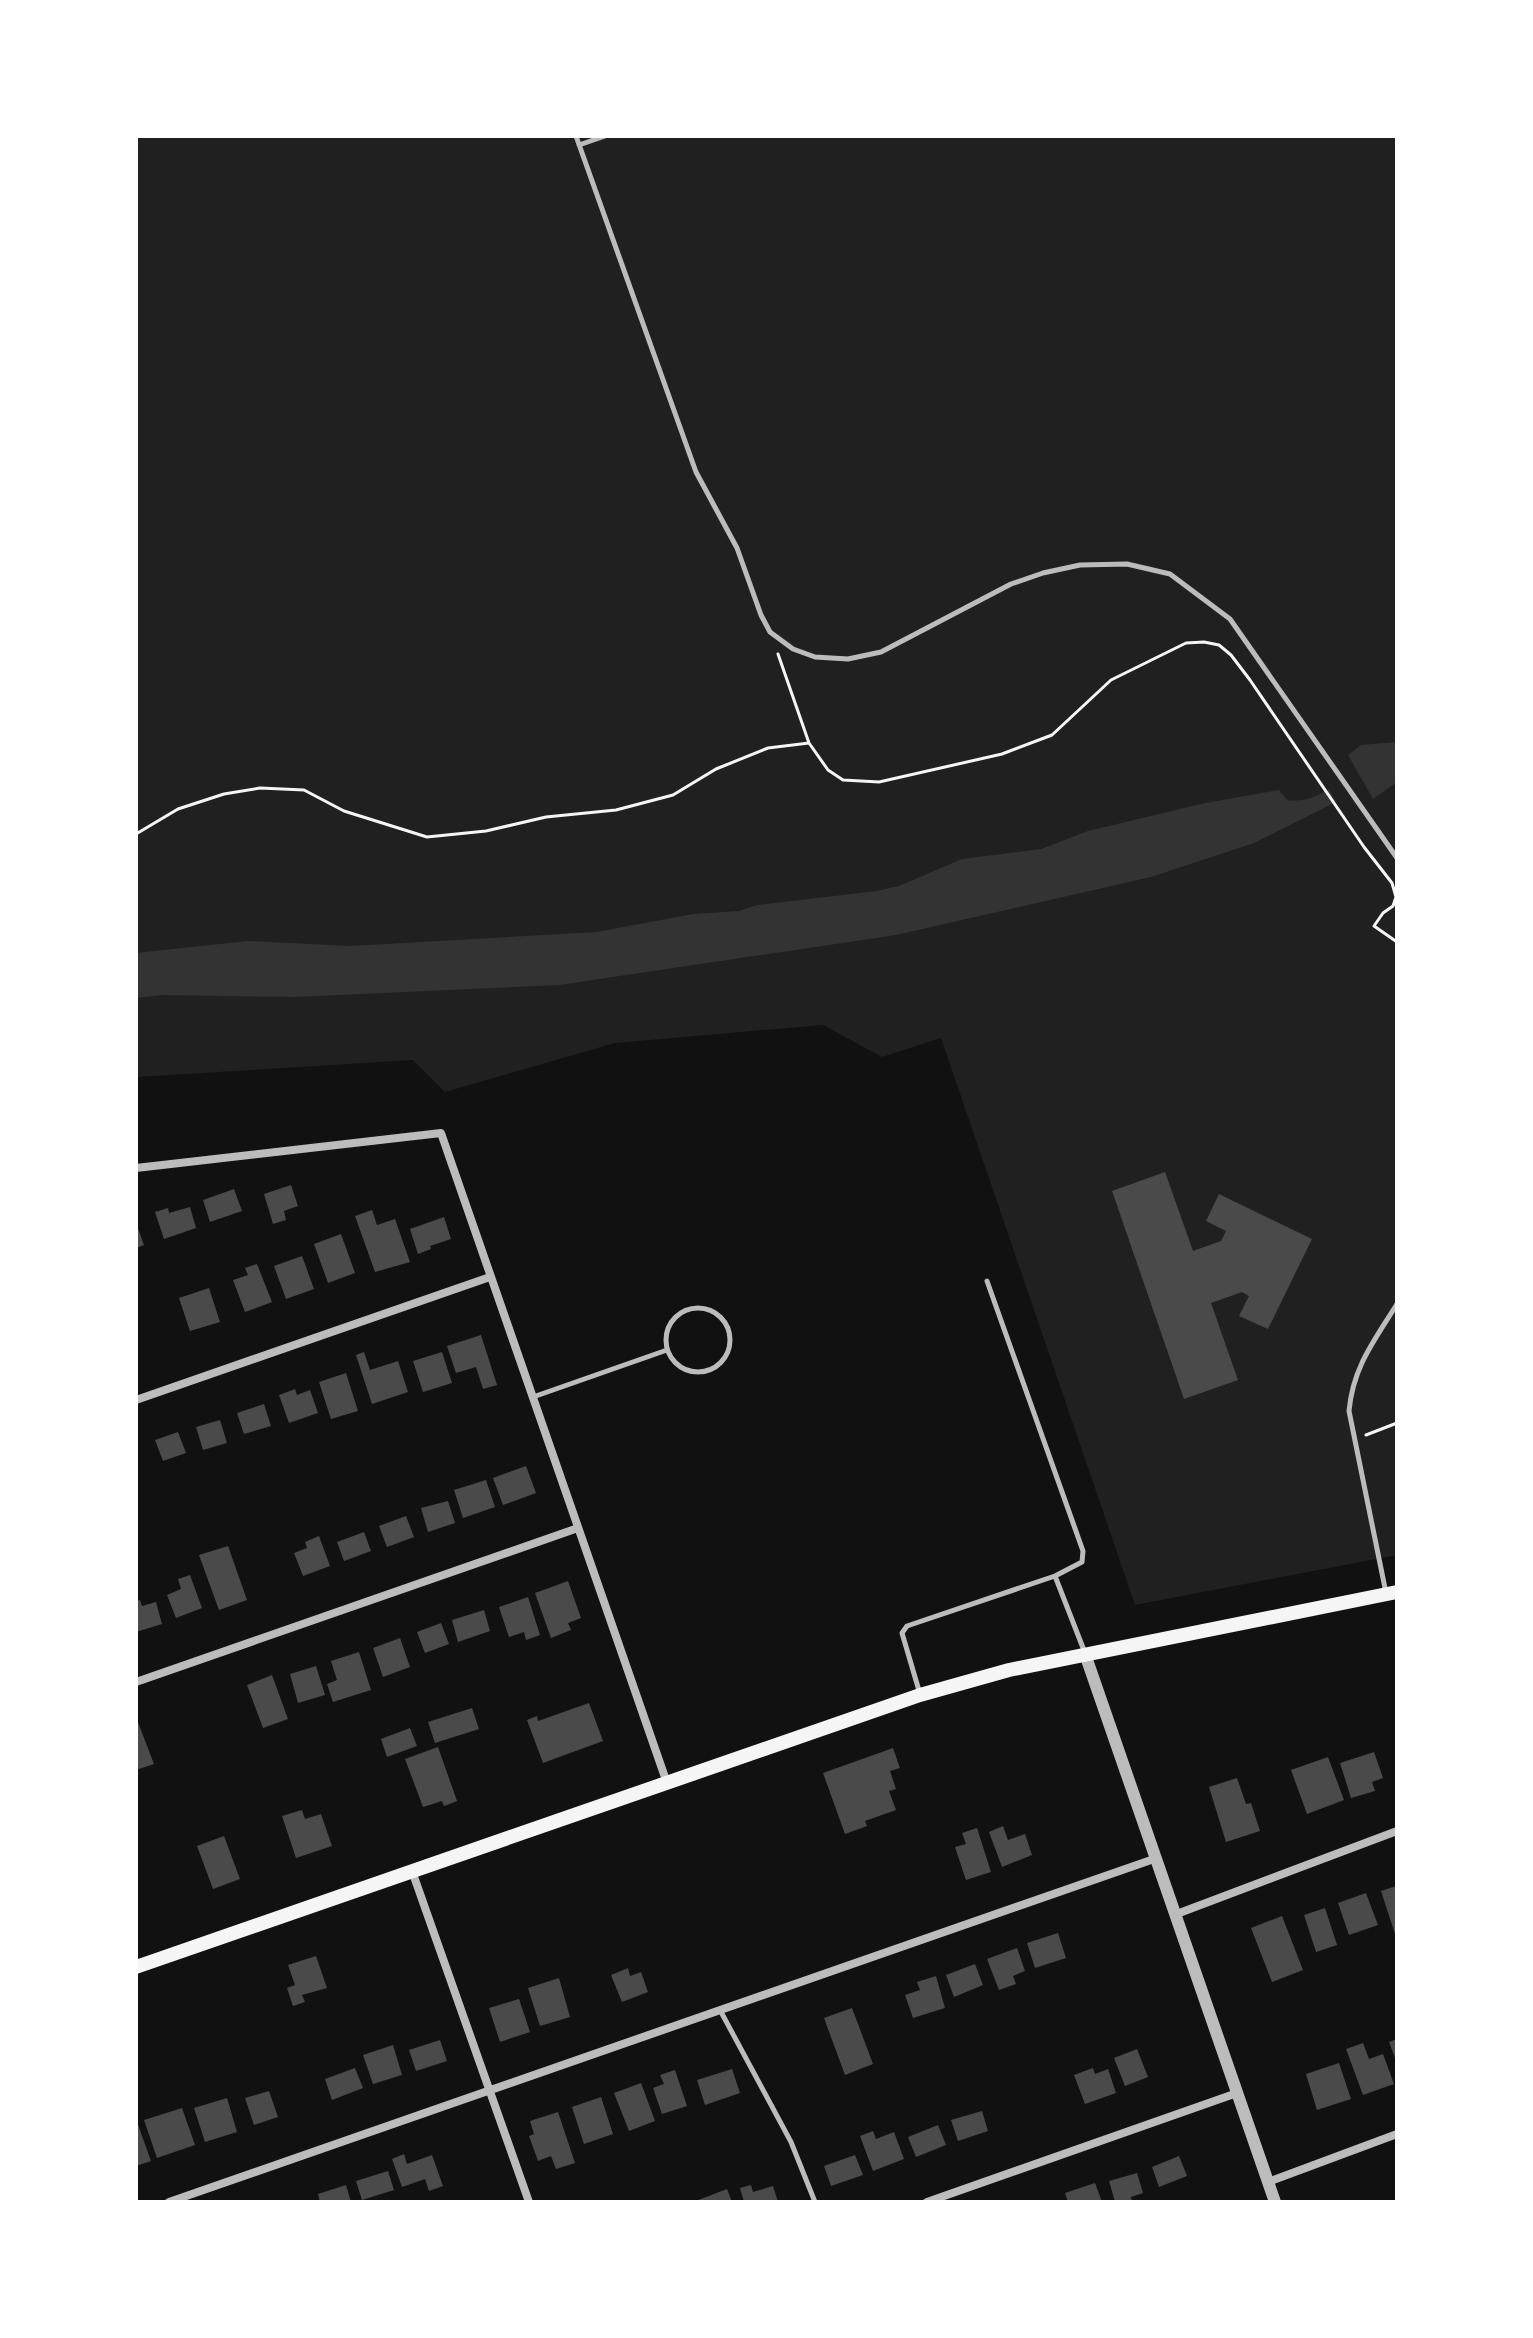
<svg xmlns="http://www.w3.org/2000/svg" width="1533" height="2338" viewBox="0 0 1533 2338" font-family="Karla,sans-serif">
	<rect width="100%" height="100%" fill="#111"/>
	<path fill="#202020" d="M136,136H1397V1555L1135,1605L941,1038L882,1057L823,1025L615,1043L445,1092L413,1060L136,1077Z"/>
	<path fill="#333" d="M1397,742V782L1373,799L1348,755L1361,745Z
		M1329,789L1336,802L1254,843L1151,877L896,935L559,985L294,997L162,995L136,998V953L248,941L351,946L597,932L693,914L739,911L757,905L877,891L899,886L962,859L1041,849L1088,831L1205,803L1279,790L1287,800C1304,802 1314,798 1329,789Z"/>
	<path fill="#4a4a4a" d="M1165,1172L1193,1251L1221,1241L1226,1231L1206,1221L1219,1194L1312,1239L1268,1329L1239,1316L1249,1296L1242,1292L1211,1303L1238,1380L1184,1399L1112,1191Z
		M291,1185L298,1206L284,1211L286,1220L273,1224L264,1194Z
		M234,1189L242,1211L210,1222L203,1200Z
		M190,1207L196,1228L164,1239L155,1212L168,1208L169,1213Z
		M372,1210L377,1225L395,1219L410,1262L375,1272L355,1216Z
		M444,1217L451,1239L430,1246L431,1249L418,1254L410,1229Z
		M136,1223L144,1245L136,1248Z
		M341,1234L355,1273L328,1283L314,1244Z
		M302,1256L314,1289L286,1299L274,1266Z
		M257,1264L272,1302L245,1312L233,1280L248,1275L245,1268Z
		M209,1288L220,1322L190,1331L179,1298Z
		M481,1335L497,1385L483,1389L476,1367L456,1373L447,1346Z
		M364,1352L370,1370L398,1361L408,1392L372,1404L356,1355Z
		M442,1352L452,1383L423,1392L413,1361Z
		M346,1373L358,1411L331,1419L319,1382Z
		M295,1389L297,1395L310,1390L318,1413L289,1423L279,1395Z
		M264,1404L271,1426L244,1434L237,1413Z
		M220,1420L227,1443L203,1450L196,1427Z
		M178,1432L186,1453L163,1461L155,1440Z
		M526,1466L536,1493L503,1505L493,1478Z
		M486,1480L495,1507L463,1518L454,1490Z
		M448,1501L455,1523L428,1532L421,1508Z
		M406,1516L414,1537L387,1547L379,1526Z
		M364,1532L371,1551L344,1561L337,1542Z
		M319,1536L330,1566L303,1576L294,1553L307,1548L305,1542Z
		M228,1546L247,1600L219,1610L199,1555Z
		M190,1575L202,1608L176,1618L167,1595L181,1589L178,1579Z
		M568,1581L581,1618L568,1623L571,1630L551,1638L535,1593Z
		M528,1597L540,1635L526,1640L524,1632L509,1637L499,1607Z
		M140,1600L142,1606L156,1602L162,1624L136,1632V1601Z
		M484,1610L490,1631L458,1642L452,1620Z
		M441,1623L449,1644L425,1653L417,1632Z
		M400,1638L410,1667L383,1677L373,1648Z
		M359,1652L371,1690L333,1702L327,1684L337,1680L331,1661Z
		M316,1666L325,1695L298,1703L290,1674Z
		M272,1675L288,1719L263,1728L247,1685Z
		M589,1703L603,1741L543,1763L527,1720L537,1716L538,1721Z
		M472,1708L479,1729L435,1743L428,1722Z
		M136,1717L154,1764L136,1770Z
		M410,1728L417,1746L387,1757L381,1739Z
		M438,1747L457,1801L444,1806L442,1801L423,1807L405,1759Z
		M893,1748L900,1768L890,1771L896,1789L889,1791L896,1810L865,1821L867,1826L845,1834L823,1773Z
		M1374,1752L1383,1778L1372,1782L1375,1791L1351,1798L1340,1763Z
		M1328,1757L1344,1800L1307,1814L1291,1770Z
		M1237,1778L1246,1804L1251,1803L1260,1831L1226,1842L1209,1787Z
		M302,1810L305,1819L321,1814L332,1846L296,1858L282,1816Z
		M1003,1826L1008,1840L1025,1834L1032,1855L1002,1867L989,1832Z
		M977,1828L991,1872L966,1880L955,1847L966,1844L962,1833Z
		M224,1836L240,1879L213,1889L197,1846Z
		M1396,1886L1397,1888L1396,1937L1381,1891Z
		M1366,1893L1378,1925L1349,1935L1338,1903Z
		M1325,1908L1337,1945L1316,1952L1304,1915Z
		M1282,1916L1303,1970L1272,1982L1251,1928Z
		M1058,1933L1066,1958L1035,1968L1027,1943Z
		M1017,1948L1025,1971L1013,1976L1016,1984L999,1990L987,1959Z
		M316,1956L327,1988L302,1995L305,2002L293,2006L287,1988L295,1985L288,1965Z
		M975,1964L983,1985L954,1997L946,1975Z
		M628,1968L630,1976L641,1972L648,1992L622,2002L611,1975Z
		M936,1976L945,2008L913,2018L905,1995L920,1990L917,1982Z
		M559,1978L570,2017L540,2026L528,1988Z
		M519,1999L530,2032L500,2042L489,2008Z
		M852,2008L873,2064L845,2075L824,2018Z
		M1397,2039V2063L1389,2042Z
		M440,2040L447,2061L416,2071L409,2050Z
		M1363,2043L1369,2059L1383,2054L1394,2084L1363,2095L1346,2049Z
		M393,2045L402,2075L373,2084L363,2055Z
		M1137,2049L1148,2077L1125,2086L1114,2058Z
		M1339,2063L1351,2099L1317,2110L1306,2074Z
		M355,2068L363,2088L332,2100L325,2079Z
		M1093,2068L1095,2074L1108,2069L1116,2093L1085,2104L1074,2075Z
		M732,2069L740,2093L705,2105L697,2080Z
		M675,2070L687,2106L662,2114L653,2088L664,2084L660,2075Z
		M641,2083L655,2121L629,2131L614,2093Z
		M269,2091L278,2117L254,2125L245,2098Z
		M601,2097L613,2134L584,2144L572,2107Z
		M227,2098L237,2132L205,2142L194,2108Z
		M182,2108L195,2145L157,2158L144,2120Z
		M982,2111L988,2131L958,2141L951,2120Z
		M558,2112L575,2163L556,2169L551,2156L538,2161L529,2136L534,2134L530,2121Z
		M136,2119L151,2161L136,2166Z
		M938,2125L946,2145L916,2157L908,2137Z
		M873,2131L876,2139L894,2132L904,2159L873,2171L860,2136Z
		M404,2154L407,2164L432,2155L443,2186L429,2191L425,2179L402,2187L392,2159Z
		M855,2155L863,2175L831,2186L824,2166Z
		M1179,2156L1187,2176L1159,2187L1152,2167Z
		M388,2171L394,2190L362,2200L356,2181Z
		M1137,2173L1143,2193L1131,2197L1132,2202H1115L1109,2181Z
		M1095,2183L1102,2202H1068L1065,2193Z
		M346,2185L351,2202H320L318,2194Z
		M751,2185L753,2192L773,2186L778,2202H744L740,2188Z
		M727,2189L732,2202H693Z"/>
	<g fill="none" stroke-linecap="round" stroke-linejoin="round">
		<path stroke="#f5f5f5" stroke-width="3" d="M778,654L809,743L828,770L843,780L879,782L1002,754L1052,735L1111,680L1186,643L1204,642L1219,645L1231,655L1250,680L1364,847L1392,883L1396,897L1393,906L1383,913L1374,926L1397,942
			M136,834L178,809L224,794L260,788L304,790L344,811L427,837L486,831L546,817L616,810L673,795L716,769L768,748L809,743
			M1366,1435L1397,1423"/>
		<path stroke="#bcbcbc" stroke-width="5" d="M576,136L696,472L737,548L761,615L770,632L793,649L815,657L848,659L881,652L1011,584L1043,573L1080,565L1127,564L1170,574L1230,619L1397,858
			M579,145L605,136
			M666 1340a32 32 0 1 1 64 0a32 32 0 1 1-64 0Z
			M533,1397L667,1350
			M1055,1576L1085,1653
			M1386,1593L1349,1411C1353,1367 1374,1341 1397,1304
			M920,1694L902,1633L907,1626L1055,1576L1082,1562L1083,1551L987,1281
			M720,2010L791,2142L815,2202"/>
		<path stroke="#bcbcbc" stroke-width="8" d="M136,1168L441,1133L667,1783
			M136,1400L490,1277
			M136,1682L578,1528
			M412,1871L529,2202
			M1174,1915L1397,1831
			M1268,2182L1397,2134
			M169,2202L1154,1859
			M927,2202L1237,2093"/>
		<path stroke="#bcbcbc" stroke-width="12" d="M1085,1654L1275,2202"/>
		<path stroke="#f5f5f5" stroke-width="14" d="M136,1967L920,1695L1009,1670L1397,1592"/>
	</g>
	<rect width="1533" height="2338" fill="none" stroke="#ffffff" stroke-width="276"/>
</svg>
